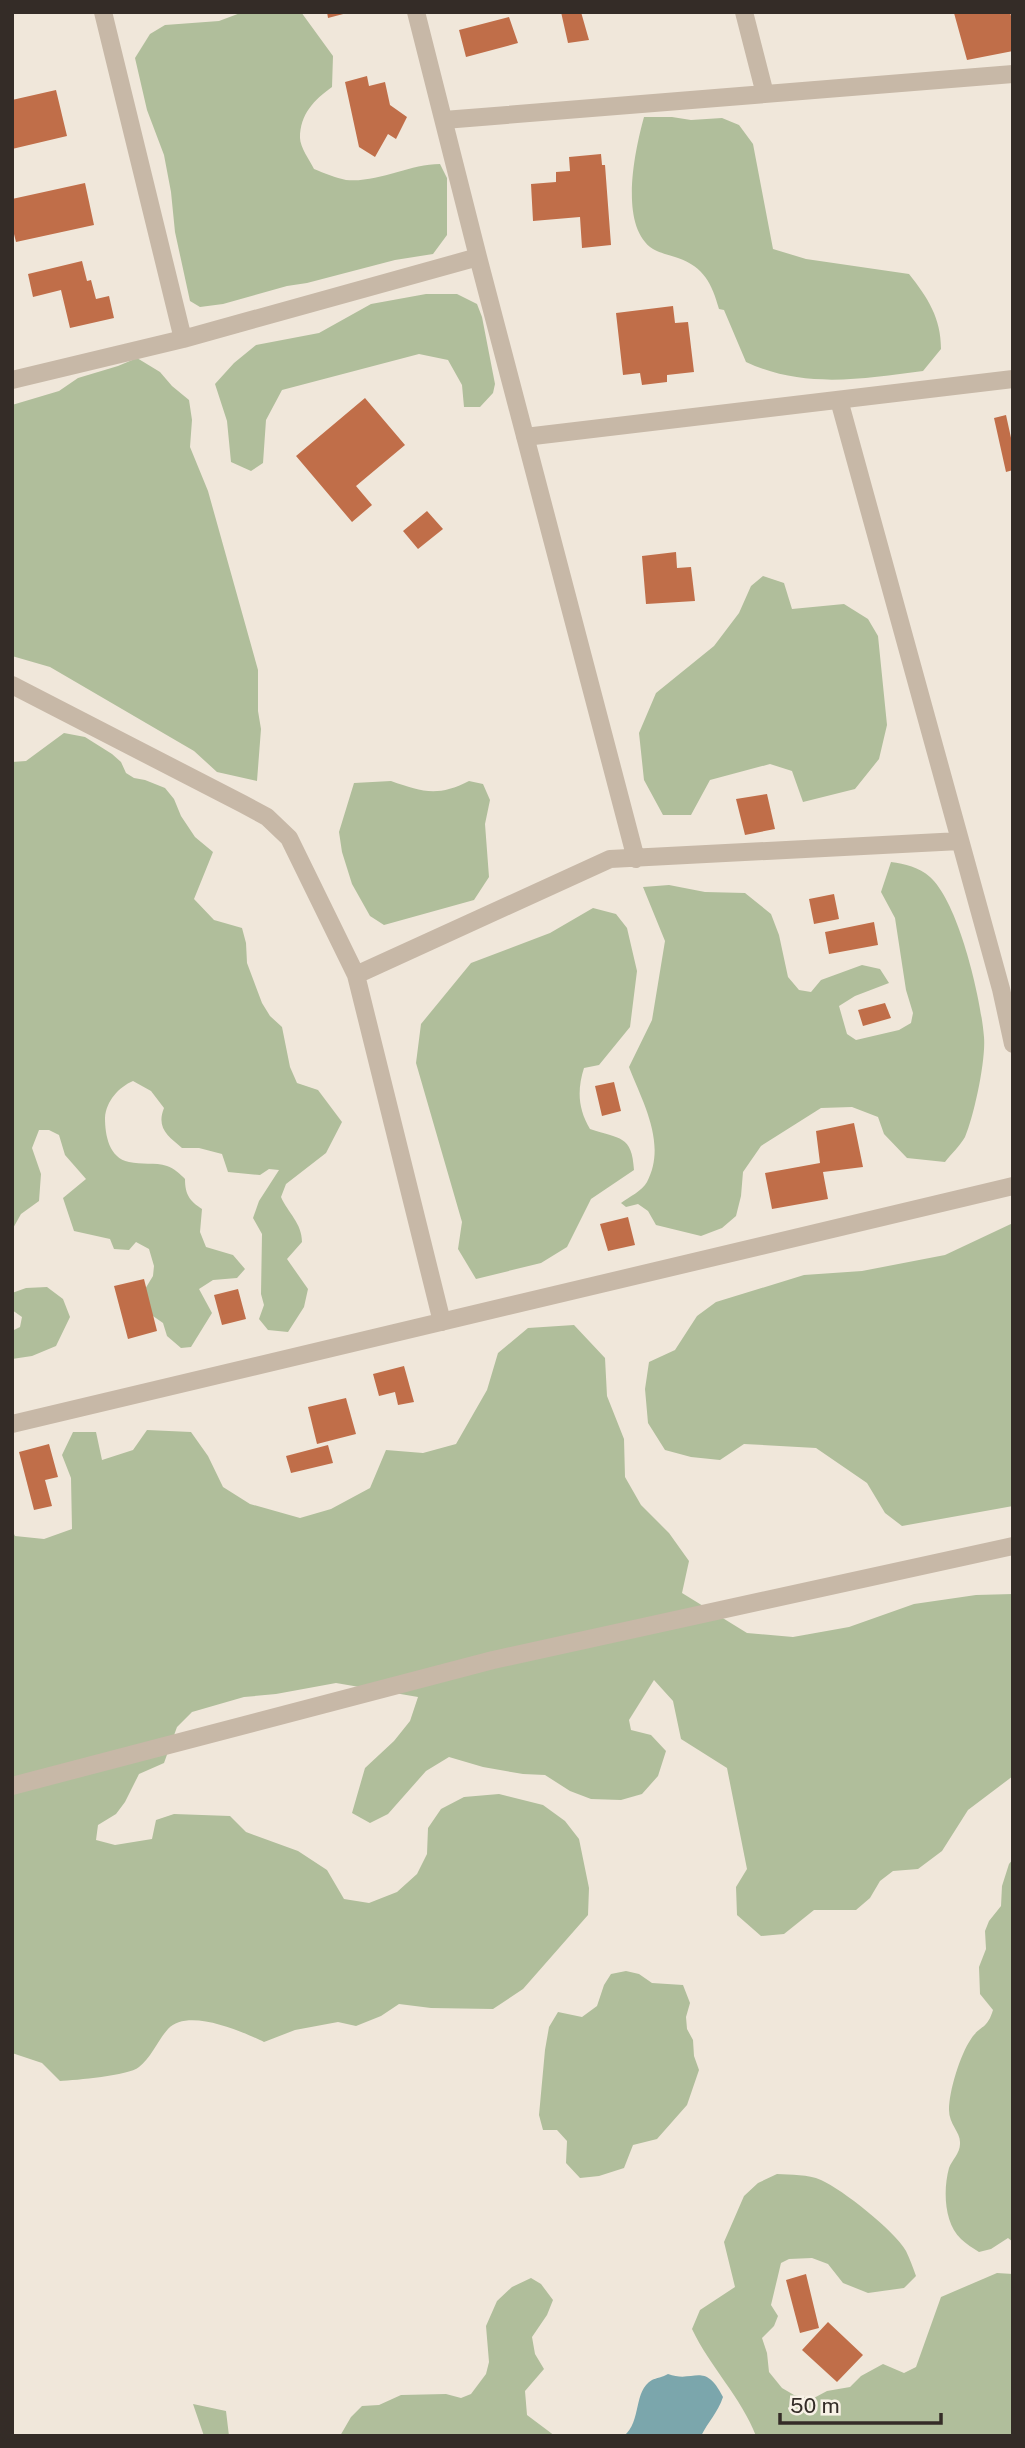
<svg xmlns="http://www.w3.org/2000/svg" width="1025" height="2448" viewBox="0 0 1025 2448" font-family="'Public Sans',sans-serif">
	<rect width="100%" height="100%" fill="#f0e7da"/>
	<path fill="#b0be9b" d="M243,12H301L333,56L332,87C314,100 300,114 300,138C300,147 310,161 314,169C324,173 336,178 346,180C378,183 409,164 440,164L447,178V235L433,254L395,260L307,283L287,286L223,304L200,307L190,301L175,232L171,192L164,155L147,110L135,58L150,34L165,25L219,21Z
		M644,117H672L691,120L722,118L739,125L753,144L773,249L806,259L909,274C928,298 941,318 941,349L923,371C862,379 803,389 746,362L724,310L719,309C712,284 704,267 678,258C670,255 659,253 653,249C618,226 635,150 644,117Z
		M426,294H457L477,304L482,317L495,384L493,393L480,407H464L462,385L448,360L419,354L282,390L266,420L263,463L251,471L231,462L227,421L215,384L234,363L256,345L319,333L371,304Z
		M137,358L160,372L172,386L189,400L192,420L190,447L208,491L258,670V711L261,729L257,781L217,772L194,751L50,667L12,656V405L59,391L78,378L118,366Z
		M763,576L784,583L792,609L844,604L868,619L878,636L887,725L879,759L855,789L803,802L792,771L770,764L710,780L691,815H663L644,780L639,733L656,693L714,646L739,613L751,586Z
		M64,733L85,737L112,754L121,762L126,773L134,778L145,780L165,788L174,799L181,816L195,837L213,852L194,899L214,920L242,928L246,943L247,963L262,1003L270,1016L282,1027L290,1067L297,1083L318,1090L342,1122L326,1153L286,1184L281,1197C288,1213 302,1223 302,1242L287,1259L308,1289L304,1307L288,1332L268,1330L259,1319L264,1305L261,1294L262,1234L253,1218L259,1201L279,1170L269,1169L260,1175L228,1172L222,1154L199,1148H182C168,1136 156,1128 164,1108L151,1091L133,1081C119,1087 106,1101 105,1118C105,1135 109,1158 129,1162C141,1165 155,1162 167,1166C174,1168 180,1174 185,1179C185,1195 190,1201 202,1209L200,1232L206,1247L233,1255L245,1269L237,1278L213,1280L199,1289L212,1313L191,1347L181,1348L167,1336L163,1323L143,1309L142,1294L153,1276L154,1266L149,1249L136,1242L129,1250L114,1249L110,1239L74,1231L63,1198L86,1179L65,1155L59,1135L49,1130H39L32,1148L41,1174L39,1201L21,1214L12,1230V762L26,761Z
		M391,781C422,792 438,797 469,781L483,784L490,800L485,824L489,877L474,900L384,925L370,916L352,884L342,852L339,832L354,783Z
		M891,862C905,864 919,867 930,877C959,903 981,999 984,1037C986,1060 974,1116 965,1137C960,1146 951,1154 945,1162L907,1158L884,1134L878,1117L852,1107L821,1108L761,1146L743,1172L741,1196L736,1216L722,1228L701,1236L656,1225L648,1211L638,1204L626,1207L621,1203C629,1197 642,1191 647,1182C667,1144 643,1103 629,1067L652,1020L665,941L643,887L669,885L705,892L745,893L771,914L779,935L788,977L799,990L811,992L821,980L862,965L880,969L889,983L855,996L839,1006L847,1034L856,1040L899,1030L911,1023L913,1013L906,990L895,918L881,892Z
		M593,908L616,914L627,928L637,971L630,1027L599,1065L584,1068C577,1090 578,1109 590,1129C620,1139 632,1135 634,1170L591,1199L567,1247L541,1263L476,1279L458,1249L462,1222L416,1063L421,1024L471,963L550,933Z
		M1013,1223V1506L902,1526L885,1513L867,1483L816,1448L744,1444L720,1460L691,1457L665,1450L648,1423L645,1389L649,1362L675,1350L697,1316L716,1302L804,1275L862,1271L945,1255Z
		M47,1287L63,1299L70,1317L56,1346L32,1356L12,1359V1331L20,1327L22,1317L12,1310V1293L26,1288Z
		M574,1325L605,1358L607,1396L624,1439L625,1477L641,1505L669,1533L689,1561L682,1593L747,1633L793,1637L849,1627L914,1604L976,1595L1013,1594V1776L968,1810L942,1851L918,1869L893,1871L880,1881L870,1898L856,1910H814L784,1934L761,1936L737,1915L736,1887L747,1869L727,1768L681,1739L673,1701L654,1680L629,1720L631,1730L651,1735L666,1751L658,1776L642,1794L621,1800L591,1799L570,1791L545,1775L523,1774L483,1767L449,1757L426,1771L388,1814L370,1823L352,1813L365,1768L394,1741L410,1721L418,1697L336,1683L276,1694L244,1697L192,1712L177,1727L164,1763L139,1774L125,1802L116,1814L98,1825L96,1840L115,1845L152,1839L156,1820L174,1814L230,1816L246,1832L298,1851L327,1870L344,1899L369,1903L397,1892L417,1874L427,1854L428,1828L441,1809L464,1797L499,1794L543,1805L565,1821L579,1839L589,1888L588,1915L523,1989L493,2009L431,2008L399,2004L381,2016L356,2026L338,2022L295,2030L264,2042C243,2032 188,2007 168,2029C158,2040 151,2058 139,2067C128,2076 76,2080 60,2081L42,2063L12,2053V1530L15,1536L44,1539L72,1529L71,1478L62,1455L73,1432H96L102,1460L133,1450L147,1430L191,1432L208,1456L223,1487L250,1504L300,1518L331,1509L370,1488L386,1450L423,1453L456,1444L487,1390L498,1353L528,1328Z
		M1013,1859V2242L1008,2238L991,2249L979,2252C973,2248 966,2244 961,2239C944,2223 943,2190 949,2168C952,2160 960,2153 960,2144C961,2132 949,2125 949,2110C949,2091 960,2055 971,2039C980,2025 987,2030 993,2010L980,1994L979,1967L986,1949L985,1931L989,1921L1001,1906L1002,1886L1009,1864Z
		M626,1971L639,1974L652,1983L683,1985L690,2003L686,2017L687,2029L693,2040L694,2056L699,2070L687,2105L657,2139L633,2145L624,2168L599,2176L580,2178L566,2163L567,2141L557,2130H543L539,2115L545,2050L549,2027L558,2012L582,2017L597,2006L604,1985L611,1974Z
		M777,2174C791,2175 808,2174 821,2180C843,2190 894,2230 906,2251C910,2259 913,2268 916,2276L904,2288L868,2293L843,2283L828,2264L812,2258L789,2259L781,2263L771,2305L778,2316L774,2326L762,2338L767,2353L769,2372L782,2388L794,2395L812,2399L827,2391L850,2387L861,2376L883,2364L904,2373L916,2367L941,2297L997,2273L1013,2274V2436H756C741,2397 710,2367 692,2329L700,2310L735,2287L724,2242L744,2196L758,2183Z
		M531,2278L541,2284L553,2300L547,2315L532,2337L535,2354L544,2369L525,2391L527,2415L555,2436H340L351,2417L362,2406L379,2405L401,2395L446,2394L461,2398L471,2394L486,2374L489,2362L486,2326L497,2301L512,2287Z
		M193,2404L226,2411L229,2436H204Z"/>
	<path fill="#7ba6ac" d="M668,2374C694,2384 704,2360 723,2397C718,2412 708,2422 701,2436H624C642,2421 633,2391 652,2380C656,2378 663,2377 668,2374Z"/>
	<path fill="#c06e49" d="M327,12H347V13L328,18Z
		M561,12H581L589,40L568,43Z
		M1010,12L1013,24V51L967,60L954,13Z
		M509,17L518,43L466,57L459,30Z
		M367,76L369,86L385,82L390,105L407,117L396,139L388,134L375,157L359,147L345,82Z
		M56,90L67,136L12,149V100Z
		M601,154L602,165H605L611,245L582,248L580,217L533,221L531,184L556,182V172L570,171L569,157Z
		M85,183L94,225L16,242L12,226V199Z
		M82,261L87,281L91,280L96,299L109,296L114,318L70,328L61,290L33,297L28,274Z
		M673,306L675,323L688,322L694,372L667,375V382L642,385L640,373L623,375L616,313Z
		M365,398L405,445L356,486L372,505L352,522L296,456Z
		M1006,415L1013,447V470L1006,472L994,418Z
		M427,511L443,529L418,549L403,531Z
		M676,552L677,568L691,567L695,601L646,604L642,556Z
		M767,794L775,829L745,835L736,799Z
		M834,894L839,919L814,924L809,899Z
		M874,922L878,945L829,954L825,932Z
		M885,1003L891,1018L863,1026L858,1010Z
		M614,1082L621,1111L602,1116L595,1086Z
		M854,1123L863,1167L823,1172L828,1199L772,1209L765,1173L820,1163L816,1131Z
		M628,1217L635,1245L608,1251L600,1224Z
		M144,1279L157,1331L128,1339L114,1286Z
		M238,1289L246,1319L222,1325L214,1295Z
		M404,1366L414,1402L398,1405L395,1392L379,1396L373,1374Z
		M346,1398L356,1434L317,1444L308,1407Z
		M49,1444L58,1477L45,1480L52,1506L34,1510L19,1452Z
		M328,1445L333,1463L291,1473L286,1456Z
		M806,2274L819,2328L800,2333L786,2280Z
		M828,2322L863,2355L837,2382L802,2350Z"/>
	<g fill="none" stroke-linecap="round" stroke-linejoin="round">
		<path stroke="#c7b8a7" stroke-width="18" d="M103,12L183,339
			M416,12L478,257L636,859
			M744,12L765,94
			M444,120L1013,74
			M12,380L183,339L478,257
			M839,400L1001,989L1013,1044
			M525,437L1013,379
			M12,685L243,804L267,817L289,838L356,975L442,1322
			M356,975L610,859L960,841
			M12,1424L1013,1186
			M12,1786L493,1660L1013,1546"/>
	</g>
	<rect width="1025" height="2448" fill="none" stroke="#342c27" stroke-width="28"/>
	<path d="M780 2413v10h161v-10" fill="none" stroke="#342c27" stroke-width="3.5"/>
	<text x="790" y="2413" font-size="21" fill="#342c27" stroke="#f8f1e6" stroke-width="5" paint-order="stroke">50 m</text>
</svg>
